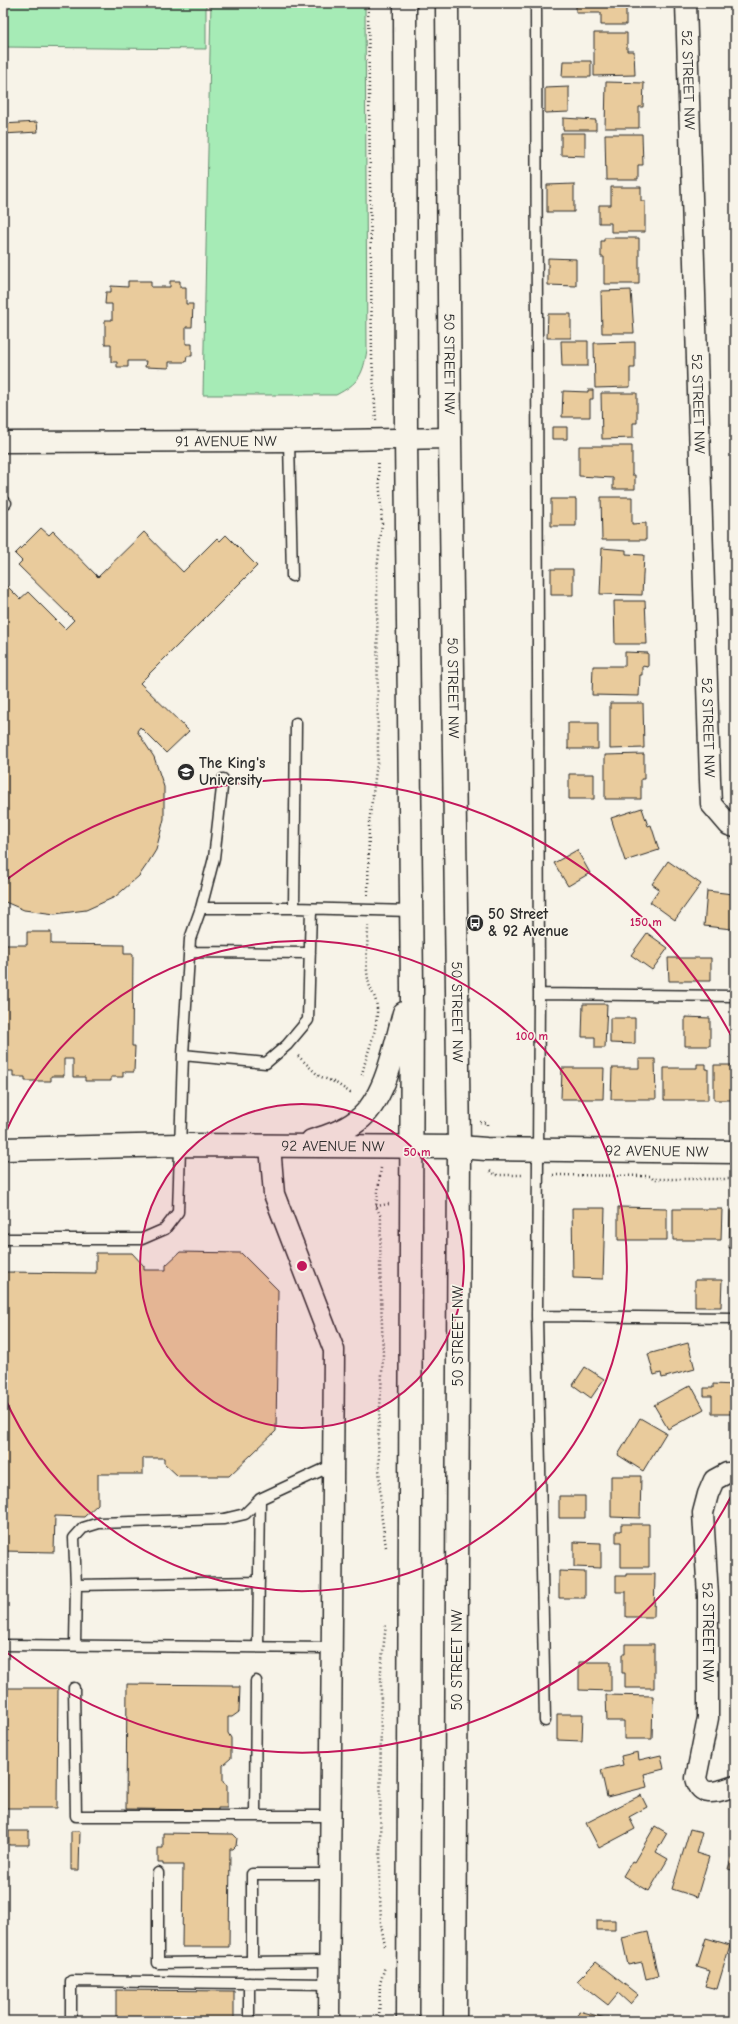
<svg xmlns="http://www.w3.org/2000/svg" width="738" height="2024" viewBox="0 0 738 2024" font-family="'Comic Neue',sans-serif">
	<rect width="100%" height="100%" fill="#f7f3e8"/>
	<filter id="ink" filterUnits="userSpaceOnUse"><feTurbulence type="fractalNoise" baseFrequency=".025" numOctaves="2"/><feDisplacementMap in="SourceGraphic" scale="8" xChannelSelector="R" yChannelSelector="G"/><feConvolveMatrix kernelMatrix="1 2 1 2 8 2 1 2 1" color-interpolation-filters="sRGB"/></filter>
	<g filter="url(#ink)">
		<path fill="#a6ebb6" stroke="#688b70" d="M3,3H206V49L3,47Z
			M211,3H365L367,350C363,375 359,383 336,395H203Z"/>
		<path fill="#e9cb9c" stroke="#2b2b2b" d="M547,3H568V5H547Z
			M576,3H626V25H601V13H576Z
			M594,33H627V51H634L635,75L594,76Z
			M563,61H591V77H562Z
			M606,82L644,83L643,107H639V128H605Z
			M569,87V112L545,113V88Z
			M563,118L596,120V130H563Z
			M37,122L38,132L3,134V124Z
			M561,133H585V156L561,155Z
			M605,134H642L643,165H638V180H606Z
			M574,184V212H547V185Z
			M611,187H641V201H645V232H611V223H599V205H611Z
			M604,238H639V284H604V257H601V241H604Z
			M548,258L576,259V286L548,285Z
			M128,281H151V287H170V281H180V287H186V304H193L192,327H186V344H192V356H187L186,362H169V368L145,367L146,361H128V367H117V362H111V344H105V320H112V304H105L106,292H111V286L128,287Z
			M631,290L634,333H602L601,291Z
			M548,314H571V338H547Z
			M561,341H588V366H562Z
			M635,342V368H630V387L595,388L594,343Z
			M588,390H593V399H590V417H562L563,391L588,392Z
			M601,393H637V423H633V438L602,439Z
			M552,427H567V439H552Z
			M579,446H632V475H635V489H613V478L579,476Z
			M601,497H632V524L646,523V540H602Z
			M551,499H576V526H551Z
			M41,528L49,535L53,531L98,577L144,532L183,572L217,538L220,541L226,535L257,566L140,683L189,731L166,753L140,727L137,731L154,757L164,787V819L156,850L148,863L139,876L115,897L86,910L55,914L24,910L3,901V582L20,599L28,592L65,629L74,620L18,565L22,561L15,554Z
			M602,548L626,550V554L644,555L642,595L600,594Z
			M551,569H573V595H551Z
			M614,601H645L647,644H615Z
			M625,652L648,653V667L642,666V675H640L639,696L592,695L593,666H625Z
			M610,703H643L644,748L610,749Z
			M568,723H598V749H568Z
			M644,754V779H641V799H605V755Z
			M569,774H594V799H569Z
			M642,808L648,826L651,825L659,850L625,861L611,818Z
			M577,850L590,873L568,886L554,863Z
			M668,861L701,884L675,920L650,902L659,889L652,884Z
			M734,884L735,927H732V929L704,926L707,891L733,894Z
			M3,932V945H27V932H51V944L124,945V954H133L132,1046H135L134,1072H123V1077H111V1081H85V1077H73V1059H64V1076H51V1081H25V1077H13V1071H3V1074Z
			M647,933L668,948L652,970L631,955Z
			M668,958H711V981H669Z
			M583,1004H607L605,1048H595V1037H582Z
			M685,1017L710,1018V1046H685Z
			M610,1018H635V1044L610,1043Z
			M639,1059H655L656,1099H611L612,1068H639Z
			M697,1064H706V1069H708V1100H664V1068H697Z
			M714,1065H735V1100H714Z
			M562,1068H604L603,1099H561Z
			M618,1207L667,1208V1240H618Z
			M572,1208H605L603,1279L573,1278Z
			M673,1209H722L721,1240H673Z
			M730,1210H735V1248H729Z
			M180,1252L241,1253L278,1290L276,1431L229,1476H178L164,1463V1458H143V1474H98V1504L84,1517L55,1516L54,1552L3,1551V1272L96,1273V1253H132L144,1266V1270H166V1265Z
			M695,1280H722L721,1307H695Z
			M688,1343L695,1369L662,1378L661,1373L654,1375L648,1354Z
			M585,1367L604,1379L591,1398L573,1385Z
			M713,1384L735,1385V1414H712V1396H704V1388H713Z
			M691,1385L704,1409L668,1429L654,1405Z
			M640,1418L666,1433L643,1471L618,1455Z
			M611,1476H641L640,1518L611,1517Z
			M559,1496H585V1518H559Z
			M621,1524H649V1567H621V1542H616V1531H621Z
			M574,1542L601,1543V1568L574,1567Z
			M559,1571L585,1572V1598H559Z
			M626,1574H655L654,1617H626V1592H616V1576H626Z
			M625,1644H654V1688H625V1673H622V1654H625Z
			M579,1662H611V1691L579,1690Z
			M127,1684L232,1685V1687H240L239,1712L232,1717H228V1733L231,1738V1758L223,1765V1782L227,1785V1808H218V1810L126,1809Z
			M7,1688H58L57,1808H6Z
			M606,1695L653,1696L652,1739H624V1721H607Z
			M557,1714H583L582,1741L557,1740Z
			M638,1752L639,1760L661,1755L664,1769L644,1774L647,1787L607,1797L601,1770L623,1765L621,1756Z
			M641,1795L647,1807L629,1817L635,1829L599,1848L586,1823Z
			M655,1826L667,1833L656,1852L668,1859L649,1891L623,1876L632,1861L634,1862Z
			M690,1829L702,1832L696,1853L709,1857L697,1897L672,1889Z
			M9,1831H29V1845H9Z
			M71,1831H80L79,1870H71Z
			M163,1833L233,1834L237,1838L236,1846L233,1849H230L229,1947H182L183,1865H163V1863H158V1848H163Z
			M735,1845V1871L728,1869Z
			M597,1920H615V1930H597Z
			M648,1932L658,1976L646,1979L642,1962L628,1965L622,1938Z
			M706,1938L730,1945L717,1989L705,1986L710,1971L697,1967Z
			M596,1962L638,1995L630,2004L618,1993L608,2005L577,1981Z
			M116,1990L234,1991V2021H116Z
			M579,2011L617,2021H577Z"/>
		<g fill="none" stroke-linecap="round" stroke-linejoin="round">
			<defs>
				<path id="service" d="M536,3L539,994L537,1316L545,1721
					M289,441L292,576
					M3,503H6
					M201,908H294L411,911
					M294,908L296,723
					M189,952L310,953
					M539,994L735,996
					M183,1055L266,1063L287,1045L308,1020L311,909
					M3,1239H142L165,1229L178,1212L183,1055L190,939L201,908L214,858L223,779
					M537,1316L735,1318
					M76,1585L74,1538L83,1528L99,1523L224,1519L245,1514L260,1499
					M3,1645L330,1648
					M75,1645L76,1585L259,1582
					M258,1647L260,1499L333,1465
					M74,1688L76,1816H330
					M255,1816L256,1681
					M158,1873V1963L329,1961
					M252,1962V1874H330
					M249,1983V2021
					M71,2021V1981L329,1984"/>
				<g id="minor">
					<path id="s1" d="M686,3L710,780L711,804L729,825L735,827"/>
					<path id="s2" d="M3,442L289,441L450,438"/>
					<path d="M270,1146L274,1194L334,1350L329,2021"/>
					<path id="s3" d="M735,1473H727L714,1480L708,1494L703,1513L708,1596V1718L696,1778C701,1800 719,1791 735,1786"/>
				</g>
				<g id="tertiary">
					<path id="s4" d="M459,1147L486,1149L735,1152"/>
				</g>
				<g id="secondary">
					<path d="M405,3L406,438L412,987L408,2021"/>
					<path id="s5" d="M447,3L450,438L459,1147L455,2021"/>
					<path d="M312,1141C328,1136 344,1131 357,1121C386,1100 395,1046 404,1013"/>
					<path id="s6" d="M3,1149L180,1145L459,1147"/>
				</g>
			</defs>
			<use href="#service" stroke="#2b2b2b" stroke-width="13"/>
			<use href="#minor" stroke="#2b2b2b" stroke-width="23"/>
			<use href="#tertiary" stroke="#2b2b2b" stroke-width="25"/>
			<use href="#secondary" stroke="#2b2b2b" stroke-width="25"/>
			<path stroke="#2b2b2b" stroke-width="2.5" stroke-dasharray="1 3" stroke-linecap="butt" d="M368,3L372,358L376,420
				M368,895L369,823L378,756L377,571L382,523L378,461
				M298,1056L319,1076L336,1083L352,1094
				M362,1075C366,1054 376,1035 377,1014C378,996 370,993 368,979C365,962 368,943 368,926
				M480,1122L487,1123V1127
				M381,1168L376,1206L381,1217L380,1265L383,1356L378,1441L381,1513L386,1547
				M490,1171L496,1175H522
				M553,1175L650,1176L653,1179H735
				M376,1206L389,1204
				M385,1946L381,1925L380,1894L381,1669L386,1624
				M379,2021L380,1984L385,1966"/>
			<use href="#service" stroke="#f7f3e8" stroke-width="10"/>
			<use href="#minor" stroke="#f7f3e8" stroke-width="20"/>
			<use href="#tertiary" stroke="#f7f3e8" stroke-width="22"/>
			<use href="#secondary" stroke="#f7f3e8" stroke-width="22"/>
		</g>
	</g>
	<circle cx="302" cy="1266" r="162" fill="#c2185b" fill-opacity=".12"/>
	<g fill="none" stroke="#c2185b" stroke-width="2">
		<circle cx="302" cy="1266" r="162"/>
		<path d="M4 1136A325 325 0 1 1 4 1396"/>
		<path d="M734 1491A487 487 0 0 1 6 1652M6 880A487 487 0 0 1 734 1041"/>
	</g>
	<defs>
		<symbol id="university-disc" viewBox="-11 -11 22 22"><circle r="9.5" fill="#2b2b2b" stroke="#f7f3e8"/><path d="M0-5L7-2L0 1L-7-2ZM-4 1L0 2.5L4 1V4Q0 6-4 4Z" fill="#fff"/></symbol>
		<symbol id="bus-disc" viewBox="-11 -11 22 22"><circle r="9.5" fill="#2b2b2b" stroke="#f7f3e8"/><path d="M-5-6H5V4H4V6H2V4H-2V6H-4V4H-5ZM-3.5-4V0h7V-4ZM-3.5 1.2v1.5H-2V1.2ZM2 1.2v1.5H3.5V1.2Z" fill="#fff"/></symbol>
	</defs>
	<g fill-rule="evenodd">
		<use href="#university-disc" x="176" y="762" width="20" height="20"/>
		<use href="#bus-disc" x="465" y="913" width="20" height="20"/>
	</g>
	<g text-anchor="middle" stroke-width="3.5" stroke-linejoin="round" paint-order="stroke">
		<g font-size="15" fill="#2b2b2b" stroke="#f7f3e8">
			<text dy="5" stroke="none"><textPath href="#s1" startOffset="77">52 STREET NW</textPath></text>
			<text dy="5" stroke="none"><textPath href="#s5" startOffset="361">50 STREET NW</textPath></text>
			<text dy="5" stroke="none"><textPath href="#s1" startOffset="401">52 STREET NW</textPath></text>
			<text dy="5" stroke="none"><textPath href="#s2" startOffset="223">91 AVENUE NW</textPath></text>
			<text dy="5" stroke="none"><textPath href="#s5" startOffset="685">50 STREET NW</textPath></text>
			<text dy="5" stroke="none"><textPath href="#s1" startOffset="725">52 STREET NW</textPath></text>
			<text dy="5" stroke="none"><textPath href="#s5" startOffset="1009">50 STREET NW</textPath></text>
			<text dy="5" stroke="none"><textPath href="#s6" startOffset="330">92 AVENUE NW</textPath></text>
			<text dy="5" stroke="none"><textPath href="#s4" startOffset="198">92 AVENUE NW</textPath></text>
			<text transform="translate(458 1336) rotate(-90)" y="5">50 STREET NW</text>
			<text dy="5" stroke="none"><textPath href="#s3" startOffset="177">52 STREET NW</textPath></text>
			<text transform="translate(457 1660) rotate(-90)" y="5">50 STREET NW</text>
		</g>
		<g font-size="15" font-weight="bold" fill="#2b2b2b" stroke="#f7f3e8" text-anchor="start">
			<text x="199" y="768">The King's<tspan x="199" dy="17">University</tspan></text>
			<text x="488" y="919">50 Street<tspan x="488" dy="17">&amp; 92 Avenue</tspan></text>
		</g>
	</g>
	<circle cx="302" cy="1266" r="6" fill="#c2185b" stroke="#f7f3e8" stroke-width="2"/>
	<g font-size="12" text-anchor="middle" font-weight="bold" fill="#c2185b" stroke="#f7f3e8" stroke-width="3.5" stroke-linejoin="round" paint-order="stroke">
		<text x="646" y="926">150 m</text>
		<text x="532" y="1040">100 m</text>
		<text x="417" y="1156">50 m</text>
	</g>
	<rect width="738" height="2024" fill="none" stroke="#f7f3e8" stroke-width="16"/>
	<rect x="8" y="8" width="722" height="2008" fill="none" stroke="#2b2b2b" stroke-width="1.5" filter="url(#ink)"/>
</svg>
